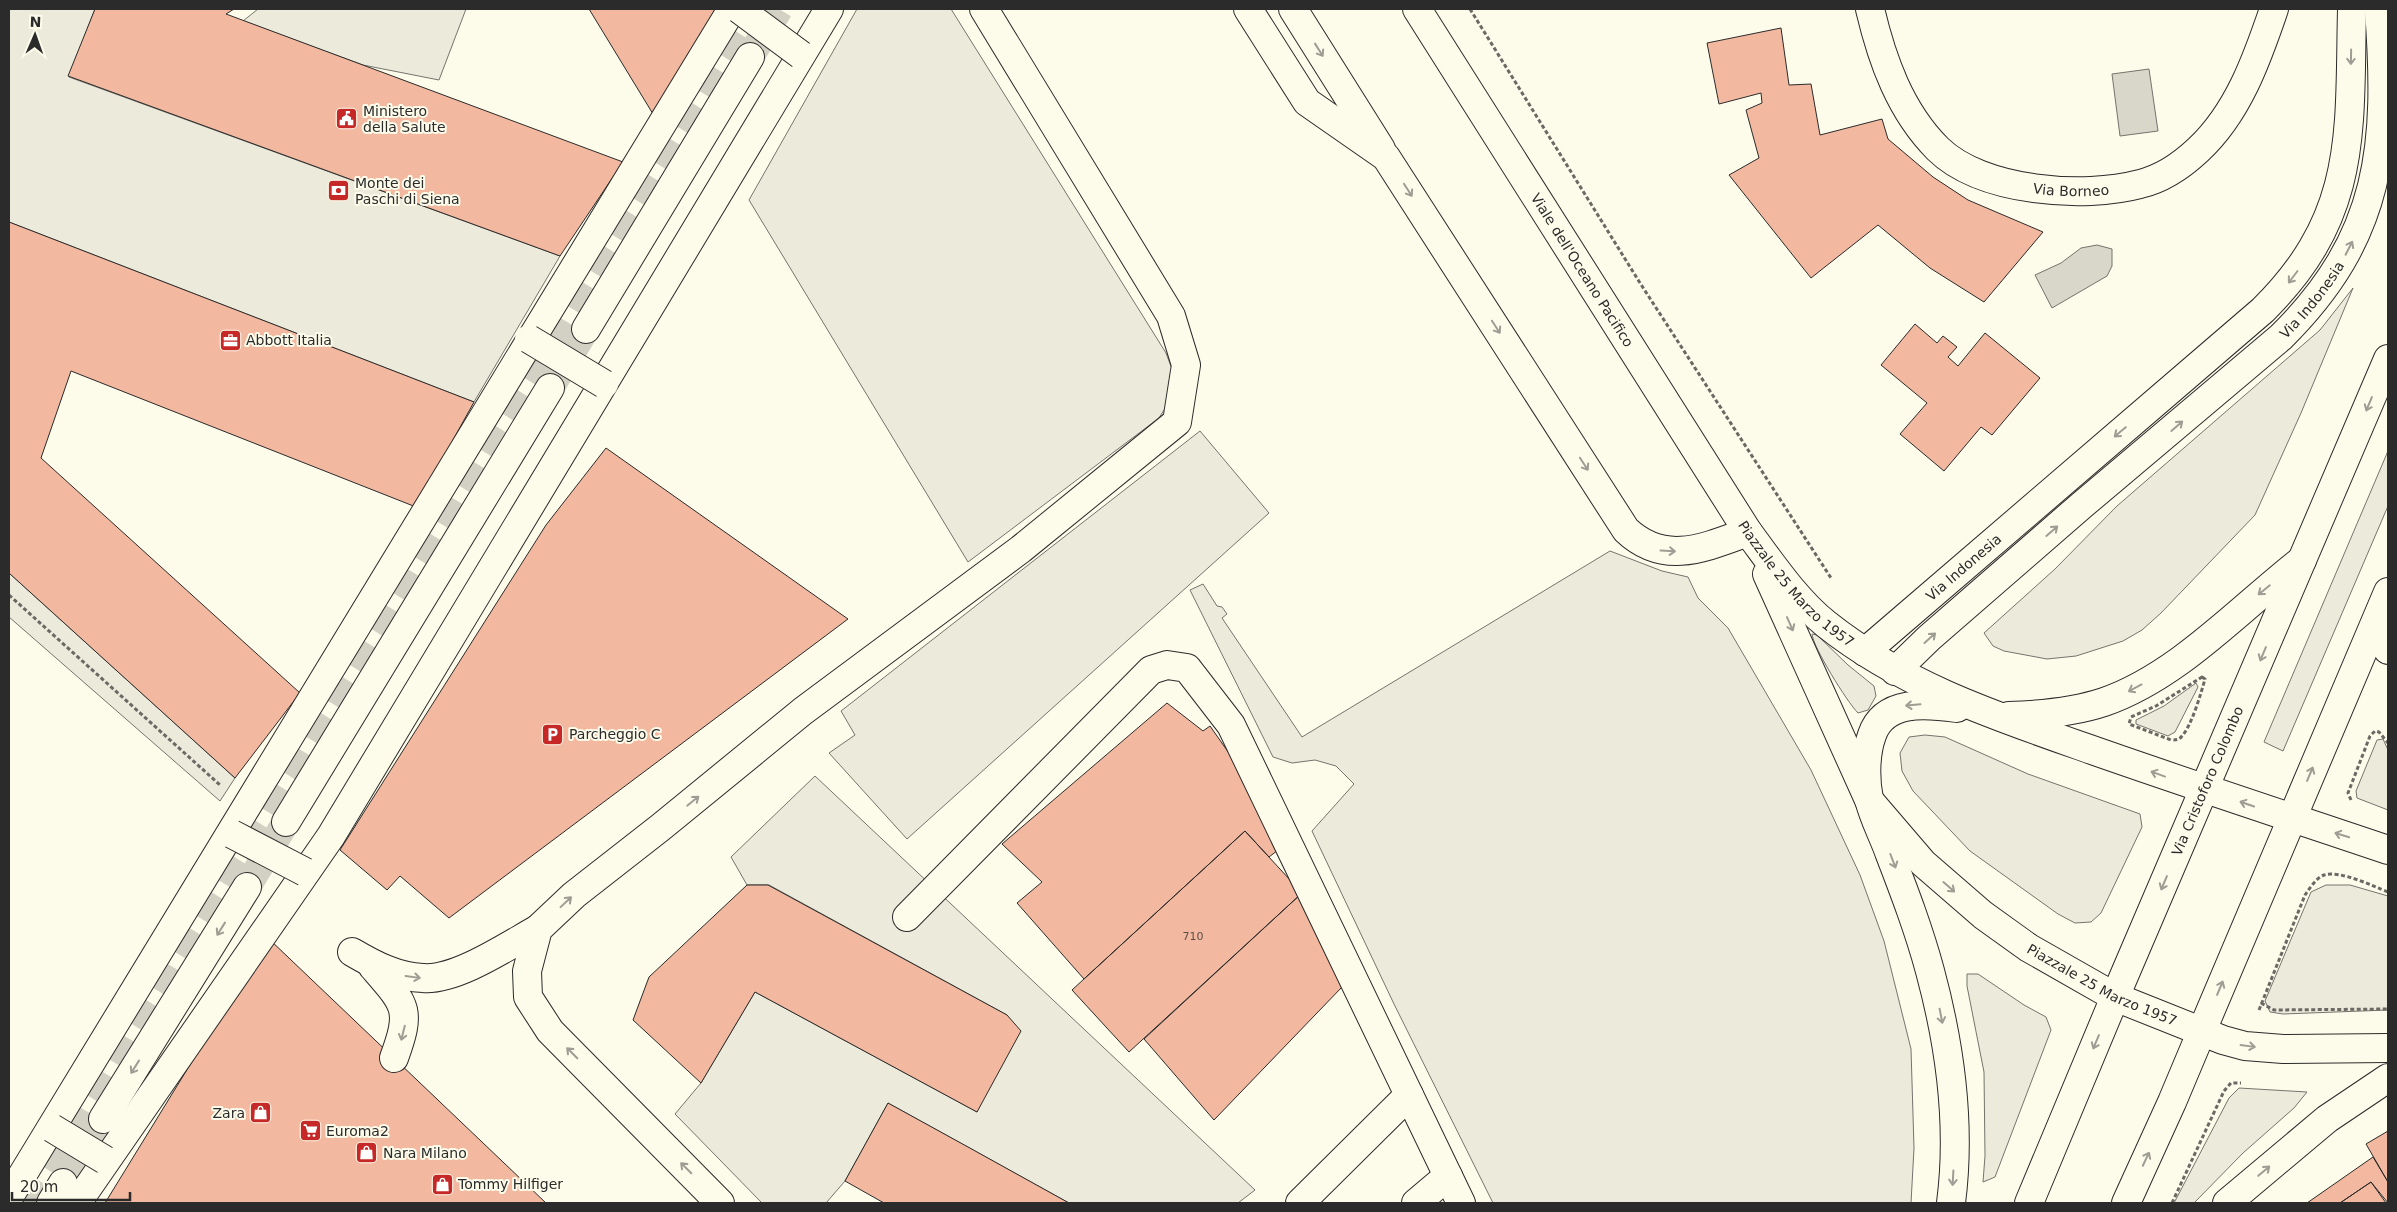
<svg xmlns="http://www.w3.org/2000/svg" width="2397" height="1212" viewBox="0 0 2397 1212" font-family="'DejaVu Sans',sans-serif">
	<rect width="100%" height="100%" fill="#fdfbea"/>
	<path fill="#ecebdb" stroke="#74746e" d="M258,9H466L439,80L363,65L243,21Z
		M2353,288L2301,413L2255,515L2161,613L2142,630L2123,641L2076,656L2047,659L2004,651L1993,646L1984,633L2055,569L2117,506L2320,330Z
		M2388,451V506L2283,751L2264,742Z
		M1610,551L1662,571L1688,577L1698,598L1728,628L1811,770L1860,875L1884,941L1911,1049L1914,1148L1911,1203H1493L1394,1004L1312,831L1354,784L1336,766L1315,760L1292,763L1273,757L1190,590L1203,584L1217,606L1222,607L1227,614L1222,618L1302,737Z
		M1812,634L1817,635L1848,665L1874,686L1876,696L1868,710L1858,713C1847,702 1813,647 1812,634Z
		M2196,683L2198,687L2175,732L2168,736L2136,724V720L2164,706Z
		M1925,735L1945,737L2028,774L2140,814L2142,827L2101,913L2091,922L2075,923L2058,914L1970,851L1913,791L1902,771L1900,753L1909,737Z
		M2383,739L2388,750V810L2357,798L2356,791L2377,740Z
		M2326,885H2350L2388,896V1010L2283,1014L2270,1012L2265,1001L2311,892Z
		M1967,974H1978L2024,1005L2046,1017L2051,1030L1995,1177L1983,1182L1985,1156L1984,1072L1967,986Z
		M2239,1088L2307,1092L2294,1108L2243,1153L2194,1203H2174L2229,1098Z"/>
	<path fill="#eceadb" stroke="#74746e" d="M9,9H95L69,77L560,256L474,402L9,222Z
		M857,9H951L1166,353L1172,369L1169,402L1159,418L968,562L749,200Z
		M1200,431L1269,513L907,839L829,753L855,735L841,711Z
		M9,573L235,778L220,801L9,617Z
		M815,776L1255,1190L1238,1203H1069L888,1103L845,1181L826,1203H762L675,1114L701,1083L755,992L977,1112L1007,1015L769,885H747L731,857Z"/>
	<path fill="#d8d7c9" stroke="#74746e" d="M2149,69L2158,131L2120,136L2112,74Z
		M2097,245L2112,249V266L2107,276L2052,308L2035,275L2061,263L2081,248Z"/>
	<path fill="#f2b8a0" stroke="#2b2b2b" d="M95,9H234L226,14L623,162L560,256L68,76Z
		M589,9H717L653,114Z
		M1781,28L1789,85L1811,84L1820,135L1882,119L1888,139L1933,177L1968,200L2043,232L1984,302L1930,268L1878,225L1811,278L1729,175L1759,158L1746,110L1762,103L1761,93L1719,104L1707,43Z
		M9,222L474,402L416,507L71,371L41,458L300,693L235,778L9,573Z
		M1915,324L1937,343L1943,336L1957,347L1948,357L1958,366L1985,333L2040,378L1992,435L1981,427L1944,471L1900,434L1927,403L1881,365Z
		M606,448L848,619L449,918L400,876L387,890L340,850L546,525Z
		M1167,703L1203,731L1210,726L1266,806L1278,850L1269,857L1245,831L1084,979L1017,903L1042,882L1002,844Z
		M1245,831L1302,893L1129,1052L1072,990Z
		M747,885H768L1007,1015L1021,1031L977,1112L755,992L701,1083L633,1020L649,977Z
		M1302,893L1342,987L1214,1120L1144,1039Z
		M268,938L546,1203H105Z
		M888,1103L968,1147L1069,1203H884L845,1181Z
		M2388,1131V1182L2366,1144Z
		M2373,1157L2388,1182V1203L2371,1182L2340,1203H2307Z
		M2371,1182L2386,1203H2340Z"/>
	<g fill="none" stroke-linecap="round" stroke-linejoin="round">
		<path stroke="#d3d1c4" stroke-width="28" stroke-dasharray="28 14" stroke-linecap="butt" d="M750,57L779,9
			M550,388L586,329
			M247,887L286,822
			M63,1183L103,1119
			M22,1203L754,9"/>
		<defs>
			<g id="minor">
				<path d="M1248,9L1307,102L1386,157L1626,530C1664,566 1704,548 1748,532"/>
				<path d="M1293,9L1381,149"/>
				<path id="s1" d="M1870,9C1882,60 1900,111 1938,149C1982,192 2084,199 2140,184C2161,179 2182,165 2198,150C2238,113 2257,59 2274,9"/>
				<path d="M586,329L750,57"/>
				<path id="s2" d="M1865,652L2263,310C2359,215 2349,132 2352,9"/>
				<path id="s3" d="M1895,671L1929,638L2082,505L2281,337C2383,236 2389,144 2379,9"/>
				<path d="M286,822L550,388"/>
				<path d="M907,917L1151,670L1167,665L1187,668L1231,725L1461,1203"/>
				<path d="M352,952C374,965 397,977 423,978C456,981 509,945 538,929"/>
				<path d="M373,967C406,1005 412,1009 394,1058"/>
				<path d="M103,1119L247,887"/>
				<path d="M9,1197C251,802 489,404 732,9"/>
				<path d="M51,1203L63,1183"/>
				<path d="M77,1203L331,836L829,9"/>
				<path d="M720,1203L550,1031L528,997L527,971L538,929L574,895L661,827L803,711L1021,549L1177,422L1186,365L1171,316L984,9"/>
				<path d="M1300,1203L1409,1095"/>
				<path d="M1416,1203L1448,1176"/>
			</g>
			<g id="major">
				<path id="s4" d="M1417,9L1748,532C1772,564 1795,599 1826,624C1905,687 2001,718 2095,751C2192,785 2290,817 2388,850"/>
				<path id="s5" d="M1767,574L1869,800L1923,863L1983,915L2029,948L2115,997L2223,1040L2245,1046L2283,1049L2388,1048"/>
				<path d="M2384,607L2388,650"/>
				<path d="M2009,716C2041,715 2074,712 2104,702C2179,676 2240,608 2302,560"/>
				<path id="s6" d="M2115,997L2388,359"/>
				<path d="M2201,1033L2388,592"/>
				<path d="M1951,1203C1961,1126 1950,1045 1930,971C1919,930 1904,891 1889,852C1883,835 1873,817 1869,799C1865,780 1865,754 1872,735C1884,699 1927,704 1957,708"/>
			</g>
			<path id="highway" d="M2029,1203L2115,997
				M2126,1203L2172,1102L2201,1033
				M2227,1203L2327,1119L2388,1078"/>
		</defs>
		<use href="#minor" stroke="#2b2b2b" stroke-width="30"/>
		<use href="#major" stroke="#2b2b2b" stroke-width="30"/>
		<use href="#highway" stroke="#2b2b2b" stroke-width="30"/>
		<path stroke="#6a6964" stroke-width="3" stroke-dasharray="4 2.5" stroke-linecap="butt" d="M1470,9L1640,283L1831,578
			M9,595L220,785
			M2202,677L2205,679C2201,693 2192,725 2182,736C2179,740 2176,740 2171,740L2129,724L2131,717L2156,706Z
			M2351,800L2348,793L2370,736L2375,731L2379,732L2388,743
			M2261,1003L2274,1010L2388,1009
			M2259,1010L2305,895C2310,888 2316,878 2324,875C2340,870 2373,886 2388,892
			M2172,1203L2224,1091L2231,1083H2241"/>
		<use href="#minor" stroke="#fdfbea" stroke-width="28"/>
		<use href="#major" stroke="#fdfbea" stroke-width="28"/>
		<use href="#highway" stroke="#fdfbea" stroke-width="28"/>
		<defs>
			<path id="minor-bridge" d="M739,9L801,55
				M529,339L604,384
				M232,834L305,872
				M52,1128L105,1160"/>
		</defs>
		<use href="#minor-bridge" stroke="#2b2b2b" stroke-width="30" stroke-linecap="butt"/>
		<use href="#minor-bridge" stroke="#fdfbea" stroke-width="28"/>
	</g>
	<defs><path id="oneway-shaft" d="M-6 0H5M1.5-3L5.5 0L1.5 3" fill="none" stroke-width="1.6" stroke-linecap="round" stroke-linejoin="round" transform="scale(1.25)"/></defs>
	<g stroke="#9e9d94">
		<use href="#oneway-shaft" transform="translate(1319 50) rotate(58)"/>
		<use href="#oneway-shaft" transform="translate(2351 57) rotate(91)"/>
		<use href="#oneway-shaft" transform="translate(1408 190) rotate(57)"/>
		<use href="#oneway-shaft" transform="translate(2349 248) rotate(-63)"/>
		<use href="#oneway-shaft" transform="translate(2293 277) rotate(127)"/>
		<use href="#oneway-shaft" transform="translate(1496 327) rotate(57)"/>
		<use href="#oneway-shaft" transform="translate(2369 404) rotate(113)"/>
		<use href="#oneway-shaft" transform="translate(2177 426) rotate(-41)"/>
		<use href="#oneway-shaft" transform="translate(2120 432) rotate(140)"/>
		<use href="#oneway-shaft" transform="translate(1584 464) rotate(57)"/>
		<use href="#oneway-shaft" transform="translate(2052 531) rotate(-41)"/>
		<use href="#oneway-shaft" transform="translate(1668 551) rotate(3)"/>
		<use href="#oneway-shaft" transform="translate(2264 590) rotate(141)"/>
		<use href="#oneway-shaft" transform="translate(1790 624) rotate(66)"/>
		<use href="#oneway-shaft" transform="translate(1930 638) rotate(-42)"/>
		<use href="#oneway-shaft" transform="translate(2263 654) rotate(113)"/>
		<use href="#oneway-shaft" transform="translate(2135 688) rotate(152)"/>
		<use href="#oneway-shaft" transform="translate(1913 705) rotate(175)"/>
		<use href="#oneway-shaft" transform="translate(2158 774) rotate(-160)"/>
		<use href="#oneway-shaft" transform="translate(2310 774) rotate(-67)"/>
		<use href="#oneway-shaft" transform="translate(693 801) rotate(-39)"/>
		<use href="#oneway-shaft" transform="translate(2247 804) rotate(-161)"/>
		<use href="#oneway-shaft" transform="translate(2342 835) rotate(-163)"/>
		<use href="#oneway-shaft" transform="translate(1893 861) rotate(69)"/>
		<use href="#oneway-shaft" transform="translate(2164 883) rotate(113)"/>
		<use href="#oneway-shaft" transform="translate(1949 887) rotate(41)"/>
		<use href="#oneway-shaft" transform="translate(566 902) rotate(-43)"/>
		<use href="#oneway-shaft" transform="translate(221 929) rotate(122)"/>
		<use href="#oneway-shaft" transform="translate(413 977) rotate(8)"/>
		<use href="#oneway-shaft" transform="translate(2220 988) rotate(-67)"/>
		<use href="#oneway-shaft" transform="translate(1941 1016) rotate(79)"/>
		<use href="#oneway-shaft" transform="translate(403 1033) rotate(104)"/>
		<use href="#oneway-shaft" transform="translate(2096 1042) rotate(113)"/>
		<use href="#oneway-shaft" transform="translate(2248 1046) rotate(8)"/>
		<use href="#oneway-shaft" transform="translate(572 1053) rotate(-135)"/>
		<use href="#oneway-shaft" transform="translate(135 1067) rotate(122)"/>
		<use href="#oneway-shaft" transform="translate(2146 1159) rotate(-65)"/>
		<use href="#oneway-shaft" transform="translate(686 1168) rotate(-135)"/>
		<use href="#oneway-shaft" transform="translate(2264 1171) rotate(-40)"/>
		<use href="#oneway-shaft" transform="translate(1953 1178) rotate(93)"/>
	</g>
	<defs>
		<symbol id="civic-square" viewBox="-11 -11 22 22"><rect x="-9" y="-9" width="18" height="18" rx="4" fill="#c62828" stroke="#fdfbea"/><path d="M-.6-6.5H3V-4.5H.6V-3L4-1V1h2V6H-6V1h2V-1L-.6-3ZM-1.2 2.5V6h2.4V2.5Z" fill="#fff"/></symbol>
		<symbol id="bank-square" viewBox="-11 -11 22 22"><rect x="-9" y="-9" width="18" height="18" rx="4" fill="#c62828" stroke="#fdfbea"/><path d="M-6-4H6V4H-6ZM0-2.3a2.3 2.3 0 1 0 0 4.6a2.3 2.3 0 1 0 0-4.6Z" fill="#fff"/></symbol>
		<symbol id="office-square" viewBox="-11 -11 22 22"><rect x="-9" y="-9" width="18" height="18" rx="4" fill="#c62828" stroke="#fdfbea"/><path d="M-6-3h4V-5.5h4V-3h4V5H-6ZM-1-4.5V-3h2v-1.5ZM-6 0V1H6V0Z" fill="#fff"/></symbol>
		<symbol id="parking-square" viewBox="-11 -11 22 22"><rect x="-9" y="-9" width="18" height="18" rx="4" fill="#c62828" stroke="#fdfbea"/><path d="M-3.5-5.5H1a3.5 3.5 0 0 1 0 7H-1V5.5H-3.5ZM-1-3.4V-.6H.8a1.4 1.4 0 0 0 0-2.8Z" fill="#fff"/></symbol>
		<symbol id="shop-square" viewBox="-11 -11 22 22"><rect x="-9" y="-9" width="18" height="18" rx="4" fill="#c62828" stroke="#fdfbea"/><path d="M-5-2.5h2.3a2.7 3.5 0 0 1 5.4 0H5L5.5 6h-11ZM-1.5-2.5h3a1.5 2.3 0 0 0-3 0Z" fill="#fff"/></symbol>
		<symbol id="supermarket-square" viewBox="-11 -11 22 22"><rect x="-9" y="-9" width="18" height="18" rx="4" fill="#c62828" stroke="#fdfbea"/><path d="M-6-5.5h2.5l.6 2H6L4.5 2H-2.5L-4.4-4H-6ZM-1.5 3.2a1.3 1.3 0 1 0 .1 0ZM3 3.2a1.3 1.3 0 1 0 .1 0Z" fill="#fff"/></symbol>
	</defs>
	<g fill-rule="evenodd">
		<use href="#civic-square" x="334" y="106" width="25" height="25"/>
		<use href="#bank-square" x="326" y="178" width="25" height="25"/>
		<use href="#office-square" x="218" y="328" width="25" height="25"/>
		<use href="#parking-square" x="540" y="722" width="25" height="25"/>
		<use href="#shop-square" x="248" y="1100" width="25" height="25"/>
		<use href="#supermarket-square" x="298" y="1118" width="25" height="25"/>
		<use href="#shop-square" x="354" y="1140" width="25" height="25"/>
		<use href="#shop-square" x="430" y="1172" width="25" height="25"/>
	</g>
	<g text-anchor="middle" stroke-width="4" stroke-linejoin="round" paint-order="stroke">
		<g font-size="11" fill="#5d4e48">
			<text x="1193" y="940">710</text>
		</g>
		<g font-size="14" fill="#2b2b2b" stroke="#fdfbea" text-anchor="start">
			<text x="363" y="116">Ministero<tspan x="363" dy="16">della Salute</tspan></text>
			<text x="355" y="188">Monte dei<tspan x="355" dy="16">Paschi di Siena</tspan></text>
			<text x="246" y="345">Abbott Italia</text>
			<text x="569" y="739">Parcheggio C</text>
			<text x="245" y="1118" text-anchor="end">Zara</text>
			<text x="326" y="1136">Euroma2</text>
			<text x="383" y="1158">Nara Milano</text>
			<text x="458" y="1189">Tommy Hilfiger</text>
		</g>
		<g font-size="14" fill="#2b2b2b" stroke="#fdfbea">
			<text dy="5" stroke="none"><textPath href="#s1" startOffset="300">Via Borneo</textPath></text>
			<text dy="5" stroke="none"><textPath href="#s4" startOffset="309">Viale dell'Oceano Pacifico</textPath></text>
			<text dy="5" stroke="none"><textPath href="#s3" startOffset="559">Via Indonesia</textPath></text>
			<text dy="5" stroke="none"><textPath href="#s2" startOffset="130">Via Indonesia</textPath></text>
			<text dy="5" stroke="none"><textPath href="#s4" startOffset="690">Piazzale 25 Marzo 1957</textPath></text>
			<text dy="5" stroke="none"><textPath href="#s6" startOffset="235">Via Cristoforo Colombo</textPath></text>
			<text dy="5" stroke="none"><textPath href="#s5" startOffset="549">Piazzale 25 Marzo 1957</textPath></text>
		</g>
	</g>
	<rect width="2397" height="1212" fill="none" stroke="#2b2b2b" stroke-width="20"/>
	<g transform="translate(35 35) rotate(2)" stroke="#fdfbea" stroke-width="4" paint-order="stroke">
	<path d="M0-4L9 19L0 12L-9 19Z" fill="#2b2b2b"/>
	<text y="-8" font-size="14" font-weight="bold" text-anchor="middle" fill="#2b2b2b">N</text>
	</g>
	<path d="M12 1192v8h118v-8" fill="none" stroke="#2b2b2b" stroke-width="2.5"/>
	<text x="20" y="1192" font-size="15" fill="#2b2b2b" stroke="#fdfbea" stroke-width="4" paint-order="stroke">20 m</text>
</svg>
